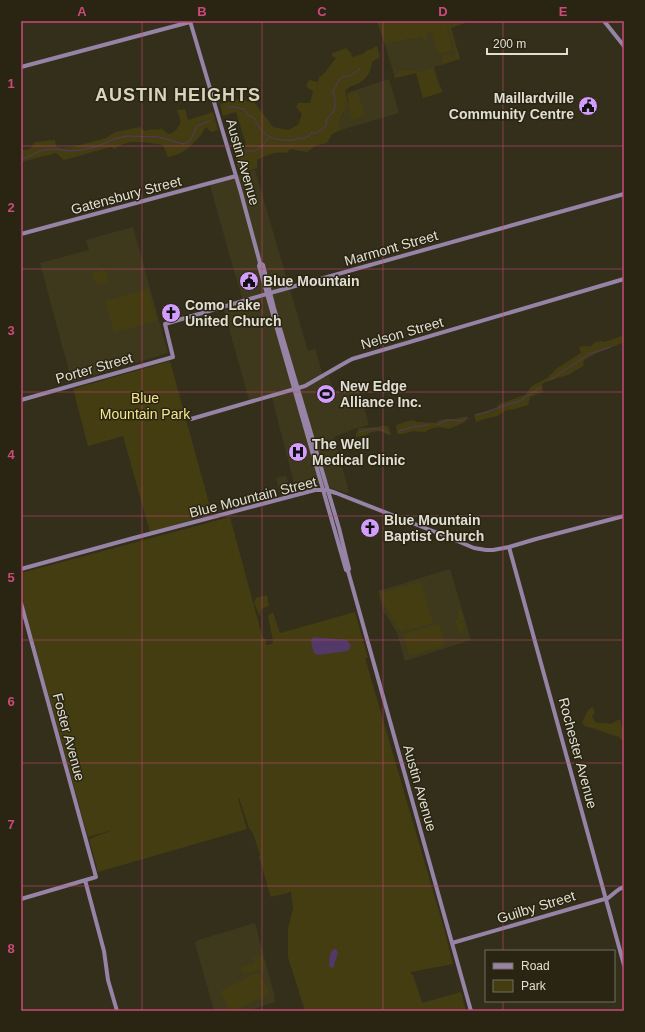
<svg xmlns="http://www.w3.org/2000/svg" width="645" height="1032" viewBox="0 0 645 1032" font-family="Arial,sans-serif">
	<rect width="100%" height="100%" fill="#332f1b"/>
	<path fill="#3e391d" d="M450,27L460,59L434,67L442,92L416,72L395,78L385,45Z
		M389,79L399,113L341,130L339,123L344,113V109L347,106L348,101L346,93Z
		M255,170L308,351L315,349L322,372L325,378L329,376L334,393L358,387L369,425L354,429L334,437L349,492L346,493L320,484L296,491L271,394L249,400L224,310L244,304L232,264L210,185Z
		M133,227L168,353L72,382L40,263L89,250L86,240Z
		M285,476L287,478L290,491L289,493L281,496L276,478Z
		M450,569L471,640L405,661L397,633L388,618L384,613L378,591Z
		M255,923L275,998L274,999L275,1002L248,1011H214L195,943L198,940Z"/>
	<path fill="#453d12" d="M377,21H470L451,28L460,59L440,65L443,61L442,56L450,55V57L456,55L448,27L447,28L453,50L438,54L432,32L428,33L425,42L422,36L413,39H408L385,45Z
		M377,46L380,57L372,62C371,71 367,79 359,83C352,87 352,84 345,91L348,104C344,110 342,117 339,123L341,130L332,134L327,143L315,146L307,152L290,149L287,153C276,151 267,155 257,160V168L240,174L233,149L246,144L236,112L223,116L220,104L242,98L248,102L252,99L273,127L288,130L298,125L302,114L296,107L298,103H310L313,92L306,86L309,80L318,82L319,77L325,73L329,67L336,58L332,56V53L344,49L345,47L351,53L352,57L363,54L369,49L370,50Z
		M433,68L438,85H439L443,92L423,98L416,73L395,78L394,76L396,75L400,70H405L406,71L411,70L419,72Z
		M356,92L357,93L365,113L364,115L354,120L351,119L348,95Z
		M185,109L188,120L213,112L218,130L211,132L206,127C204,129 203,132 201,135C192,146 182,155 168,157L163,145C147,143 128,138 115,149L111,147C94,151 80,156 64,160L56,153L21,162V150C29,151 31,148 35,142L55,140L56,147L63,148L73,147L106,138L115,132L140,127L145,131L148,130L162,129L168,134C176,133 177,128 181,122L177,110Z
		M105,269L108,281L107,282L97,285L96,284L92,273Z
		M148,289L157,319L156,321L115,332L114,331L105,301Z
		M624,335V342C613,348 591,353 583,362L584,366C579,368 574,371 570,374C561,378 551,379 542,384L543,392L530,397L528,405L515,409L507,410L497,416L481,420L476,422L474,415L475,414L496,409L499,404L525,395L532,386L547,378L556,369L581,353L579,347C585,345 591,349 595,342L601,341L605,342Z
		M170,361L212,514L150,532L123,436L88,446L73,389Z
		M467,416L465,422L449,429C442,426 431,427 425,432L413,431L403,434H397L396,425L411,420L418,422L435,423L440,420L446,419H455Z
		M382,426H388L391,435L386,434L380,431L372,432L367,435L356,437V434L359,428C367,427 374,428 382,426Z
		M230,517L262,636L266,641V645L272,644L273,641L268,616L273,612L280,633L355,612L368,658H365L445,932L453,964L411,972V975H413L422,1003L461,992L466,1011H305L288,957V928L293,909L291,892L271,897L259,857L260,855L253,833L249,828L239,798L238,799L247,829L98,872L89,839L112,830L88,837L21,596V573Z
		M421,582L433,623L401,632C392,620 385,608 380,593Z
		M267,595L269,606L261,609L260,616L254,603L256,598Z
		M461,609L464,620L460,622L461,624L464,623L466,627L462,628L464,633L460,634L455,621L459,619L457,611Z
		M439,624L445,645L409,656L403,634Z
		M592,707L594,709L595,713L592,716L595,722C601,724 605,722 611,724L616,721L620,719L622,728L624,730V742L619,737L606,733L596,729L584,726L582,722L588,710Z
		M261,955L265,968L243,974L241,967L255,963L253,958Z
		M258,972L270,993L234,1011H230L220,992L221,991Z"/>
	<path fill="#523967" d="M313,637L347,640L351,646L348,651L318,655L314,653L311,642Z
		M334,949H336L338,953L335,962L334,967L332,968L329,966C330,959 328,954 334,949Z"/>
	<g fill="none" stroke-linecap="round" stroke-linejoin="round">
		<path stroke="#523967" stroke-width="1" d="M228,107H234L244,109L248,115L254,118C258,124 262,133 268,136C274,140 292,142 299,138L303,139L309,136L311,133H317L326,126L327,119C336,111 337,104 333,92L339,80L341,78L344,76H350L360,69
			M243,154C247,152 249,149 253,152C260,149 264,143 269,138
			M21,160L42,150L56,149L68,151L81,150L96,147L114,139L127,136L159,137L183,144L189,142L192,137L197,126L210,121
			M550,380L589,354L611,347
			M108,408L112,407
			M477,415L512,403L518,402L541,387
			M437,425C441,423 445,420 449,420C459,420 458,423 468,418
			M399,431L413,427L428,425
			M360,432C372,428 378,427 389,433"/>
		<path stroke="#9683a6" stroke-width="4" d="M190,21L241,193L260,263L259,266L346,570L348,571L355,596L471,1011
			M604,21L624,46
			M21,67L190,22
			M21,234L236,176
			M260,263L263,265L274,308L339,528L349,569L348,571
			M21,400L173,357L165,324L270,293L624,194
			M191,419L305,386L343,364L352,359L624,279
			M509,547L624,965
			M21,569L130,539L315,490H327L336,493L420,526L443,535L474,548L486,550H493L509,547L536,539L624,516
			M21,603L96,877L21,899
			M85,880L104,951L108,980L117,1011
			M452,943L608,898C614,894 617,889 624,887"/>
	</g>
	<path fill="none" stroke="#ca4a79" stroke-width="1" stroke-opacity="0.55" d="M142,21V1011M262,21V1011M383,21V1011M503,21V951M21,146H624M21,269H624M21,392H624M21,516H624M21,640H624M21,763H624M21,886H624M503,1001V1011"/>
	<defs>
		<symbol id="civic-disc" viewBox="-11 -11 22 22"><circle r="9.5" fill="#d29dfd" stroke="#292512"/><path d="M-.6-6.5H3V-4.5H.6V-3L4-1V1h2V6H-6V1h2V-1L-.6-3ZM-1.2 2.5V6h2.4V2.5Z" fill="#111"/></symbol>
		<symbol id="church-disc" viewBox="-11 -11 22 22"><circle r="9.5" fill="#d29dfd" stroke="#292512"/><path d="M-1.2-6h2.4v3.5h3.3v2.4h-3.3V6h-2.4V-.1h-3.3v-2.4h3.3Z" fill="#111"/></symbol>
		<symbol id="stadium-disc" viewBox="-11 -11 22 22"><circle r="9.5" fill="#d29dfd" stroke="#292512"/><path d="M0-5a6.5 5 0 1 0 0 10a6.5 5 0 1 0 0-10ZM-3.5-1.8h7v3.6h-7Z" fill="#111"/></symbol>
		<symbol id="hospital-disc" viewBox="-11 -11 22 22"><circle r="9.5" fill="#d29dfd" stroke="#292512"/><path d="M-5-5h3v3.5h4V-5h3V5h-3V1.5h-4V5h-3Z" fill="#111"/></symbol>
	</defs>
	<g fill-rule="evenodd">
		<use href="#civic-disc" x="577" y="95" width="22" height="22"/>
		<use href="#civic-disc" x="238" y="270" width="22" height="22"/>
		<use href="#church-disc" x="160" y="302" width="22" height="22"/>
		<use href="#stadium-disc" x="315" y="383" width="22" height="22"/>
		<use href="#hospital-disc" x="287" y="441" width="22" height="22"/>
		<use href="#church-disc" x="359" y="517" width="22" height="22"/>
	</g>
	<g text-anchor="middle" stroke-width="3" stroke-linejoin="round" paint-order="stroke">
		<g font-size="14" font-weight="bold" fill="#e0ded2" stroke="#292512" text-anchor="start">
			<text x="574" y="103" text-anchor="end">Maillardville<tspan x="574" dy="16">Community Centre</tspan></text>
			<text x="263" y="286">Blue Mountain</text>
			<text x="185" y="310">Como Lake<tspan x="185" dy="16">United Church</tspan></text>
			<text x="340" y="391">New Edge<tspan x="340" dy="16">Alliance Inc.</tspan></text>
			<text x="312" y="449">The Well<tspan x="312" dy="16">Medical Clinic</tspan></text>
			<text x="384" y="525">Blue Mountain<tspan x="384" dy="16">Baptist Church</tspan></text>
		</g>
		<g font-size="14" fill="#e0ded2" stroke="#292512">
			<text transform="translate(243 162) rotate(74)" y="5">Austin Avenue</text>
			<text transform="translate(126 195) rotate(-15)" y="5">Gatensbury Street</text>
			<text transform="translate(391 248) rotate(-16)" y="5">Marmont Street</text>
			<text transform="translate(402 333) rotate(-16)" y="5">Nelson Street</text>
			<text transform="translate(94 368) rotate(-16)" y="5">Porter Street</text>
			<text transform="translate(253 497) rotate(-14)" y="5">Blue Mountain Street</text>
			<text transform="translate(69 737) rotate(75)" y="5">Foster Avenue</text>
			<text transform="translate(578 753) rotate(75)" y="5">Rochester Avenue</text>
			<text transform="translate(420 788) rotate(74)" y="5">Austin Avenue</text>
			<text transform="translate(536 907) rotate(-17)" y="5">Guilby Street</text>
		</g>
		<g font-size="14" fill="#f7e68d" stroke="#292512">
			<text x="145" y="403">Blue<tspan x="145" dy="16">Mountain Park</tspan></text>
		</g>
		<g font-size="18" font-weight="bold" letter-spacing="1" fill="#d9d5bc" stroke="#292512">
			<text x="178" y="101">AUSTIN HEIGHTS</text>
		</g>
	</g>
	<rect width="645" height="1032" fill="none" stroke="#292512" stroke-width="44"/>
	<rect x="485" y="950" width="130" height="52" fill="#292512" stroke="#726f5f"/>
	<rect x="493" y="963" width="20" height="6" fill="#9683a6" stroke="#726f5f"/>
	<text x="521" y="970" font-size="12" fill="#e0ded2">Road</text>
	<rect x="493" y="980" width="20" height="12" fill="#453d12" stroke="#726f5f"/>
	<text x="521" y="990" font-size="12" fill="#e0ded2">Park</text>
	<path d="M487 48v6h80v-6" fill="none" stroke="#e0ded2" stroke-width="2"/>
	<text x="493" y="48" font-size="12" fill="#e0ded2" stroke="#292512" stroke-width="3" paint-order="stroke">200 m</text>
	<rect x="22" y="22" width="601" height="988" fill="none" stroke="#ca4a79" stroke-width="1.5"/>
	<g font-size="13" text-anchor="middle" font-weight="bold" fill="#ca4a79">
		<text x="82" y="16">A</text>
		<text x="202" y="16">B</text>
		<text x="322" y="16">C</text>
		<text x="443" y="16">D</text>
		<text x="563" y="16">E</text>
		<text x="11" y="88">1</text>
		<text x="11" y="212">2</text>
		<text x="11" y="335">3</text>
		<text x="11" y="459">4</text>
		<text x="11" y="582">5</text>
		<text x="11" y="706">6</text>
		<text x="11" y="829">7</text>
		<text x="11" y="953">8</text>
	</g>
</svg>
